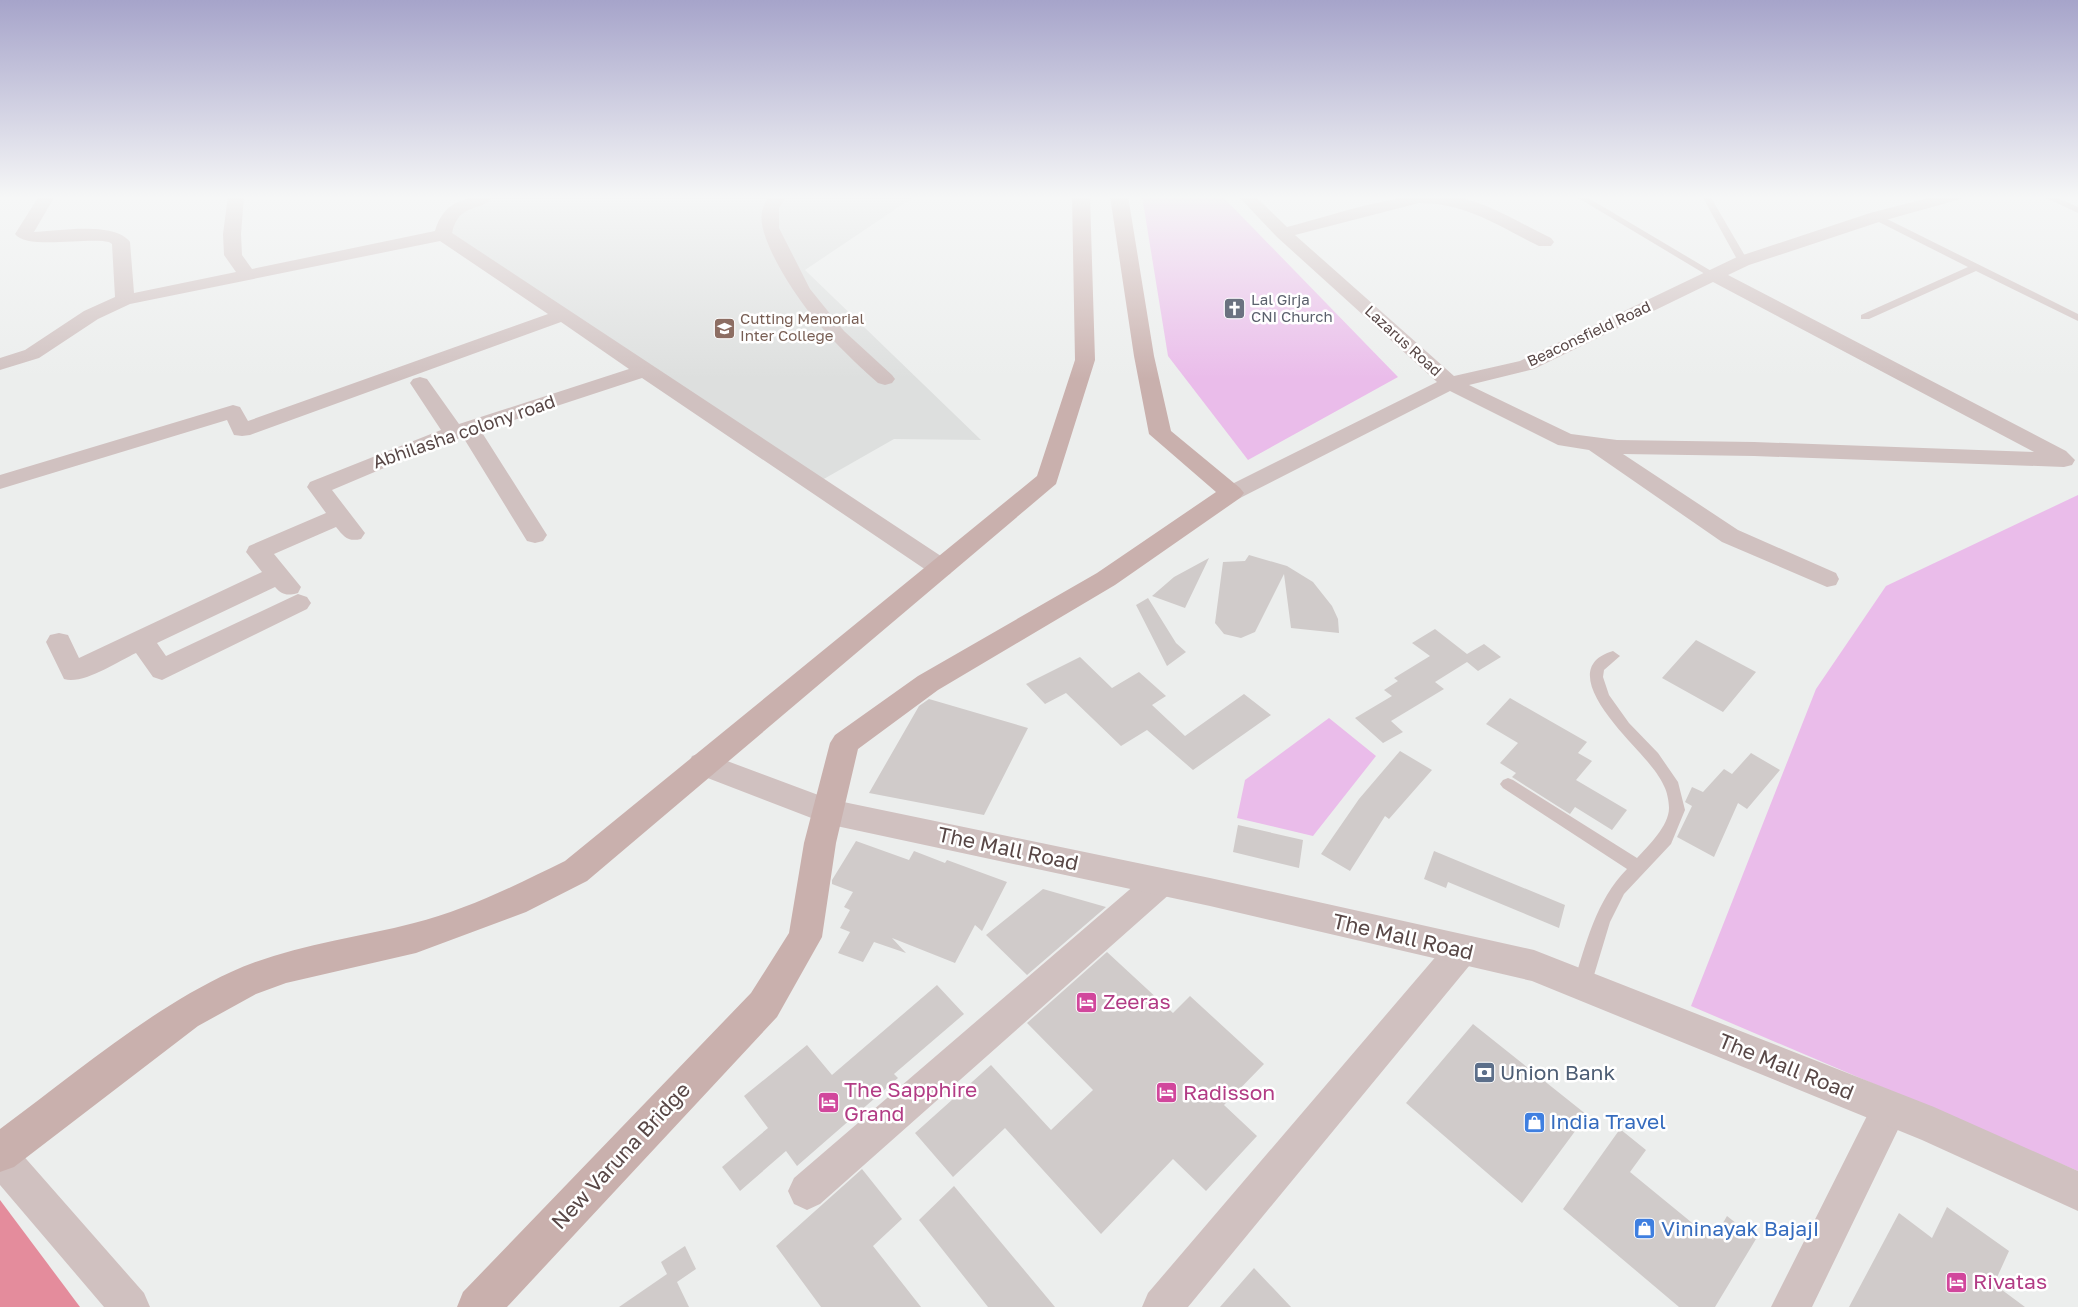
<svg xmlns="http://www.w3.org/2000/svg" width="2078" height="1307" viewBox="0 0 2078 1307" font-family="'Golos Text',sans-serif">
	<rect width="100%" height="100%" fill="#eceeed"/>
	<path fill="#dddfde" d="M486,196H915L805,270L981,440L894,439L815,484L443,235L461,207Z"/>
	<path fill="#eabcea" d="M1142,196H1222L1398,377L1248,460L1168,356Z
		M2078,495V1171L1691,1006L1816,689L1886,586Z
		M1329,718L1376,756L1313,836L1237,818L1245,780Z"/>
	<path fill="#e48c9c" d="M0,1200L80,1307H0Z"/>
	<path fill="#d0cbca" d="M1249,555L1287,566L1313,582L1332,606L1338,619L1339,633L1291,628L1284,574L1255,632L1241,638L1224,634L1215,623L1223,562L1245,561Z
		M1209,558L1185,608L1152,596L1174,577Z
		M1148,598L1176,643L1186,652L1167,666L1136,605Z
		M1435,629L1467,654L1484,644L1501,657L1478,671L1467,662L1435,682L1444,689L1391,721L1403,732L1383,743L1355,718L1392,696L1384,690L1398,681L1394,678L1430,656L1412,643Z
		M1696,640L1756,672L1723,712L1662,678Z
		M1080,657L1112,688L1139,672L1166,696L1152,705L1185,736L1244,694L1271,715L1193,770L1147,730L1121,746L1066,693L1045,704L1026,684Z
		M1510,698L1587,742L1578,753L1592,761L1576,780L1627,810L1612,830L1575,807L1570,814L1512,777L1516,773L1500,763L1518,743L1486,724Z
		M929,699L1028,728L984,815L869,793L919,706Z
		M1400,751L1432,770L1389,819L1385,816L1350,871L1321,854L1359,799Z
		M1751,753L1780,770L1747,809L1738,803L1714,857L1677,837L1692,806L1685,802L1692,787L1703,792L1724,769L1732,774Z
		M1238,825L1303,840L1299,868L1233,852Z
		M856,841L909,860L914,851L945,863L947,860L1007,882L982,931L975,925L955,963L892,938L906,953L874,942L863,962L838,953L850,932L840,928L850,910L844,907L853,892L832,884V880Z
		M1434,851L1565,905L1559,928L1448,882L1446,888L1424,879Z
		M1043,889L1106,907L1027,975L986,935Z
		M1107,952L1173,1013L1190,996L1264,1064L1224,1105L1257,1136L1206,1191L1173,1159L1101,1234L1005,1128L953,1177L915,1133L991,1065L1051,1130L1093,1090L1027,1023Z
		M937,985L964,1014L894,1074L898,1078L797,1166L786,1151L740,1191L722,1167L768,1128L744,1096L807,1045L832,1075Z
		M1473,1024L1587,1115L1522,1203L1406,1103Z
		M1620,1129L1646,1150L1630,1172L1713,1240L1727,1216L1756,1239L1715,1307H1679L1563,1209Z
		M862,1169L902,1219L873,1246L921,1307H821L776,1246Z
		M954,1186L1055,1307H988L919,1220Z
		M1947,1207L2009,1251L1994,1284L2025,1307H1849L1899,1213L1932,1238Z
		M685,1246L696,1269L677,1282L689,1307H619L667,1274L661,1262Z
		M1254,1268L1291,1307H1220Z"/>
	<g fill="none" stroke-linecap="round" stroke-linejoin="round">
		<path fill="#d0c1c0" fill-rule="evenodd" d="M1575,196H1585L1718,275L1710,277Z
			M1702,196H1710L1748,261L1746,263L1738,261Z
			M2042,196H2053L2078,207V213Z
			M1873,215H1879L2078,314V321L1976,271L1869,319H1861V315L1968,267L1873,219Z
			M1613,651L1620,656L1604,670L1603,677L1609,695L1629,723L1658,753L1678,782L1685,810L1671,844L1624,894L1610,922L1591,985L1588,991L1582,993L1576,991L1573,985C1586,944 1596,900 1627,869L1503,788L1500,784L1503,780L1508,778L1513,780L1637,858C1648,846 1669,826 1669,808C1669,802 1667,791 1664,786C1660,777 1653,768 1647,761C1629,739 1552,669 1613,651Z"/>
		<path fill="#d0c1c0" fill-rule="evenodd" d="M39,196H55L34,232C57,231 115,221 130,242L134,293L236,272L224,255L223,234L228,196H244L241,234L242,255L252,269L435,231C443,201 467,196 494,196C482,213 459,201 452,233L950,562L953,568L950,574L941,576L932,574L642,378L481,431L547,535L543,541L535,543L527,541L463,437L436,446L332,490L365,533L361,539C348,542 344,537 336,527L274,554L301,587L298,593C287,596 282,595 275,587L157,643L166,656L298,594L307,597L311,603L307,609L162,680L153,677L136,653C117,662 83,685 64,679L46,642L50,635L59,633L68,635L79,658L262,572L246,552L249,546L326,513L307,487L310,482L441,430L410,383L413,379L420,377L427,379L459,424L629,369L561,322L250,435L242,436L234,435L227,420L0,489V475L233,405L240,407L248,421L548,314L440,241L130,304L98,319L39,358L0,370V358L25,350L84,311L115,297L112,244L109,242C88,237 26,250 15,234Z
			M770,196H787L779,208V228L810,289L844,331L892,375L895,379L892,383L885,385L878,383C834,344 798,306 772,253C764,234 754,214 770,196Z
			M1238,196H1255L1287,227C1334,215 1410,187 1458,197C1491,204 1521,224 1551,238L1554,242L1551,246H1539C1498,226 1467,203 1419,203L1295,235L1454,376L1520,361L1737,257L1870,213L1936,196H1963L1961,199L1882,221L1749,265L1728,275L2066,451L2075,460L2072,465L2064,467L1754,456L1623,454L1738,530L1836,573L1839,579L1836,585L1827,587L1722,542L1589,450L1558,445L1450,391L1240,498L1232,500L1224,498L1221,493L1224,488L1437,382L1277,237ZM1713,282L2034,452L1754,442L1617,440L1571,434L1469,385L1534,369Z
			M1161,869L1172,872L1177,882L1172,892L820,1204L807,1210L794,1204L788,1191L794,1178L1150,872Z
			M1462,935L1474,940L1478,950L1474,960L1188,1307H1142L1148,1293L1450,940Z
			M1890,1091L1903,1096L1908,1109L1812,1307H1771L1877,1096Z
			M0,1139L13,1144L144,1293L150,1307H104L0,1185Z"/>
		<path fill="#d0c1c0" fill-rule="evenodd" d="M703,752L829,799L1210,878L1534,950L1934,1107L2078,1171V1211L1922,1140L1532,981L1210,906L827,824L692,772L688,764L692,756Z"/>
		<path fill="#c9b0ad" fill-rule="evenodd" d="M1072,196H1090L1095,360L1056,484L587,881L526,912L416,953L286,983L256,994L198,1026L14,1167L0,1172V1129C72,1076 150,1009 231,972C290,945 353,939 414,923C466,910 516,885 565,861L1037,476L1075,360Z
			M1110,196H1128L1154,356L1171,431L1240,488L1244,493L1240,498L1115,585L938,690L858,749L836,843L822,937L777,1017L507,1307H457L463,1292L751,993L789,933L804,843L830,743L835,735L918,676L1097,573L1216,492L1149,434L1134,356Z"/>
	</g>
	<linearGradient id="sky" x2="0" y2="1"><stop stop-color="#a6a4ca"/><stop offset="0.52" stop-color="#f6f7f7"/><stop offset="1" stop-color="#f6f7f7" stop-opacity="0"/></linearGradient>
	<rect width="2078" height="379" fill="url(#sky)"/>
	<defs>
		<symbol id="church-square" viewBox="-11 -11 22 22"><rect x="-9" y="-9" width="18" height="18" rx="4" fill="#6b7280" stroke="#fff"/><path d="M-1.2-6h2.4v3.5h3.3v2.4h-3.3V6h-2.4V-.1h-3.3v-2.4h3.3Z" fill="#fff"/></symbol>
		<symbol id="university-square" viewBox="-11 -11 22 22"><rect x="-9" y="-9" width="18" height="18" rx="4" fill="#8d6e63" stroke="#fff"/><path d="M0-5L7-2L0 1L-7-2ZM-4 1L0 2.5L4 1V4Q0 6-4 4Z" fill="#fff"/></symbol>
		<symbol id="hotel-square" viewBox="-11 -11 22 22"><rect x="-9" y="-9" width="18" height="18" rx="4" fill="#d1479c" stroke="#fff"/><path d="M-6-4.5h1.5V1H6V5H4.5V3h-9V5H-6ZM-4 0a1.8 1.8 0 1 1 3.6 0ZM.5 0V-2.5h3Q6-2.5 6 0Z" fill="#fff"/></symbol>
		<symbol id="bank-square" viewBox="-11 -11 22 22"><rect x="-9" y="-9" width="18" height="18" rx="4" fill="#5c6f8a" stroke="#fff"/><path d="M-6-4H6V4H-6ZM0-2.3a2.3 2.3 0 1 0 0 4.6a2.3 2.3 0 1 0 0-4.6Z" fill="#fff"/></symbol>
		<symbol id="shop-square" viewBox="-11 -11 22 22"><rect x="-9" y="-9" width="18" height="18" rx="4" fill="#3f7fe0" stroke="#fff"/><path d="M-5-2.5h2.3a2.7 3.5 0 0 1 5.4 0H5L5.5 6h-11ZM-1.5-2.5h3a1.5 2.3 0 0 0-3 0Z" fill="#fff"/></symbol>
	</defs>
	<g fill-rule="evenodd">
		<use href="#church-square" x="1222" y="296" width="25" height="25"/>
		<use href="#university-square" x="712" y="316" width="25" height="25"/>
		<use href="#hotel-square" x="1074" y="990" width="25" height="25"/>
		<use href="#bank-square" x="1472" y="1060" width="25" height="25"/>
		<use href="#hotel-square" x="1154" y="1080" width="25" height="25"/>
		<use href="#hotel-square" x="816" y="1090" width="25" height="25"/>
		<use href="#shop-square" x="1522" y="1110" width="25" height="25"/>
		<use href="#shop-square" x="1632" y="1216" width="25" height="25"/>
		<use href="#hotel-square" x="1944" y="1270" width="25" height="25"/>
	</g>
	<g text-anchor="middle" stroke-width="5" stroke-linejoin="round" paint-order="stroke">
		<g font-size="15" fill="#5b616d" stroke="#fff" text-anchor="start">
			<text x="1251" y="305">Lal Girja<tspan x="1251" dy="17">CNI Church</tspan></text>
		</g>
		<g font-size="15" fill="#785e54" stroke="#fff" text-anchor="start">
			<text x="740" y="324">Cutting Memorial<tspan x="740" dy="17">Inter College</tspan></text>
		</g>
		<g font-size="15" fill="#584746" stroke="#fff">
			<text transform="translate(1589 334) rotate(-25)" y="5">Beaconsfield Road</text>
			<text transform="translate(1403 341) rotate(42)" y="5">Lazarus Road</text>
		</g>
		<g font-size="18" fill="#584746" stroke="#fff">
			<text transform="translate(464 432) rotate(-19)" y="6">Abhilasha colony road</text>
		</g>
		<g font-size="21" fill="#584746" stroke="#fff">
			<text transform="translate(1008 849) rotate(12)" y="7">The Mall Road</text>
			<text transform="translate(1403 937) rotate(13)" y="7">The Mall Road</text>
			<text transform="translate(1786 1067) rotate(22)" y="7">The Mall Road</text>
			<text transform="translate(621 1156) rotate(-47)" y="7">New Varuna Bridge</text>
		</g>
		<g font-size="21" fill="#b23c85" stroke="#fff" text-anchor="start">
			<text x="1103" y="1009">Zeeras</text>
			<text x="844" y="1097">The Sapphire<tspan x="844" dy="24">Grand</tspan></text>
			<text x="1183" y="1100">Radisson</text>
			<text x="1973" y="1289">Rivatas</text>
		</g>
		<g font-size="21" fill="#4e5e75" stroke="#fff" text-anchor="start">
			<text x="1500" y="1080">Union Bank</text>
		</g>
		<g font-size="21" fill="#366cbe" stroke="#fff" text-anchor="start">
			<text x="1550" y="1129">India Travel</text>
			<text x="1661" y="1236">Vininayak BajajI</text>
		</g>
	</g>
</svg>
